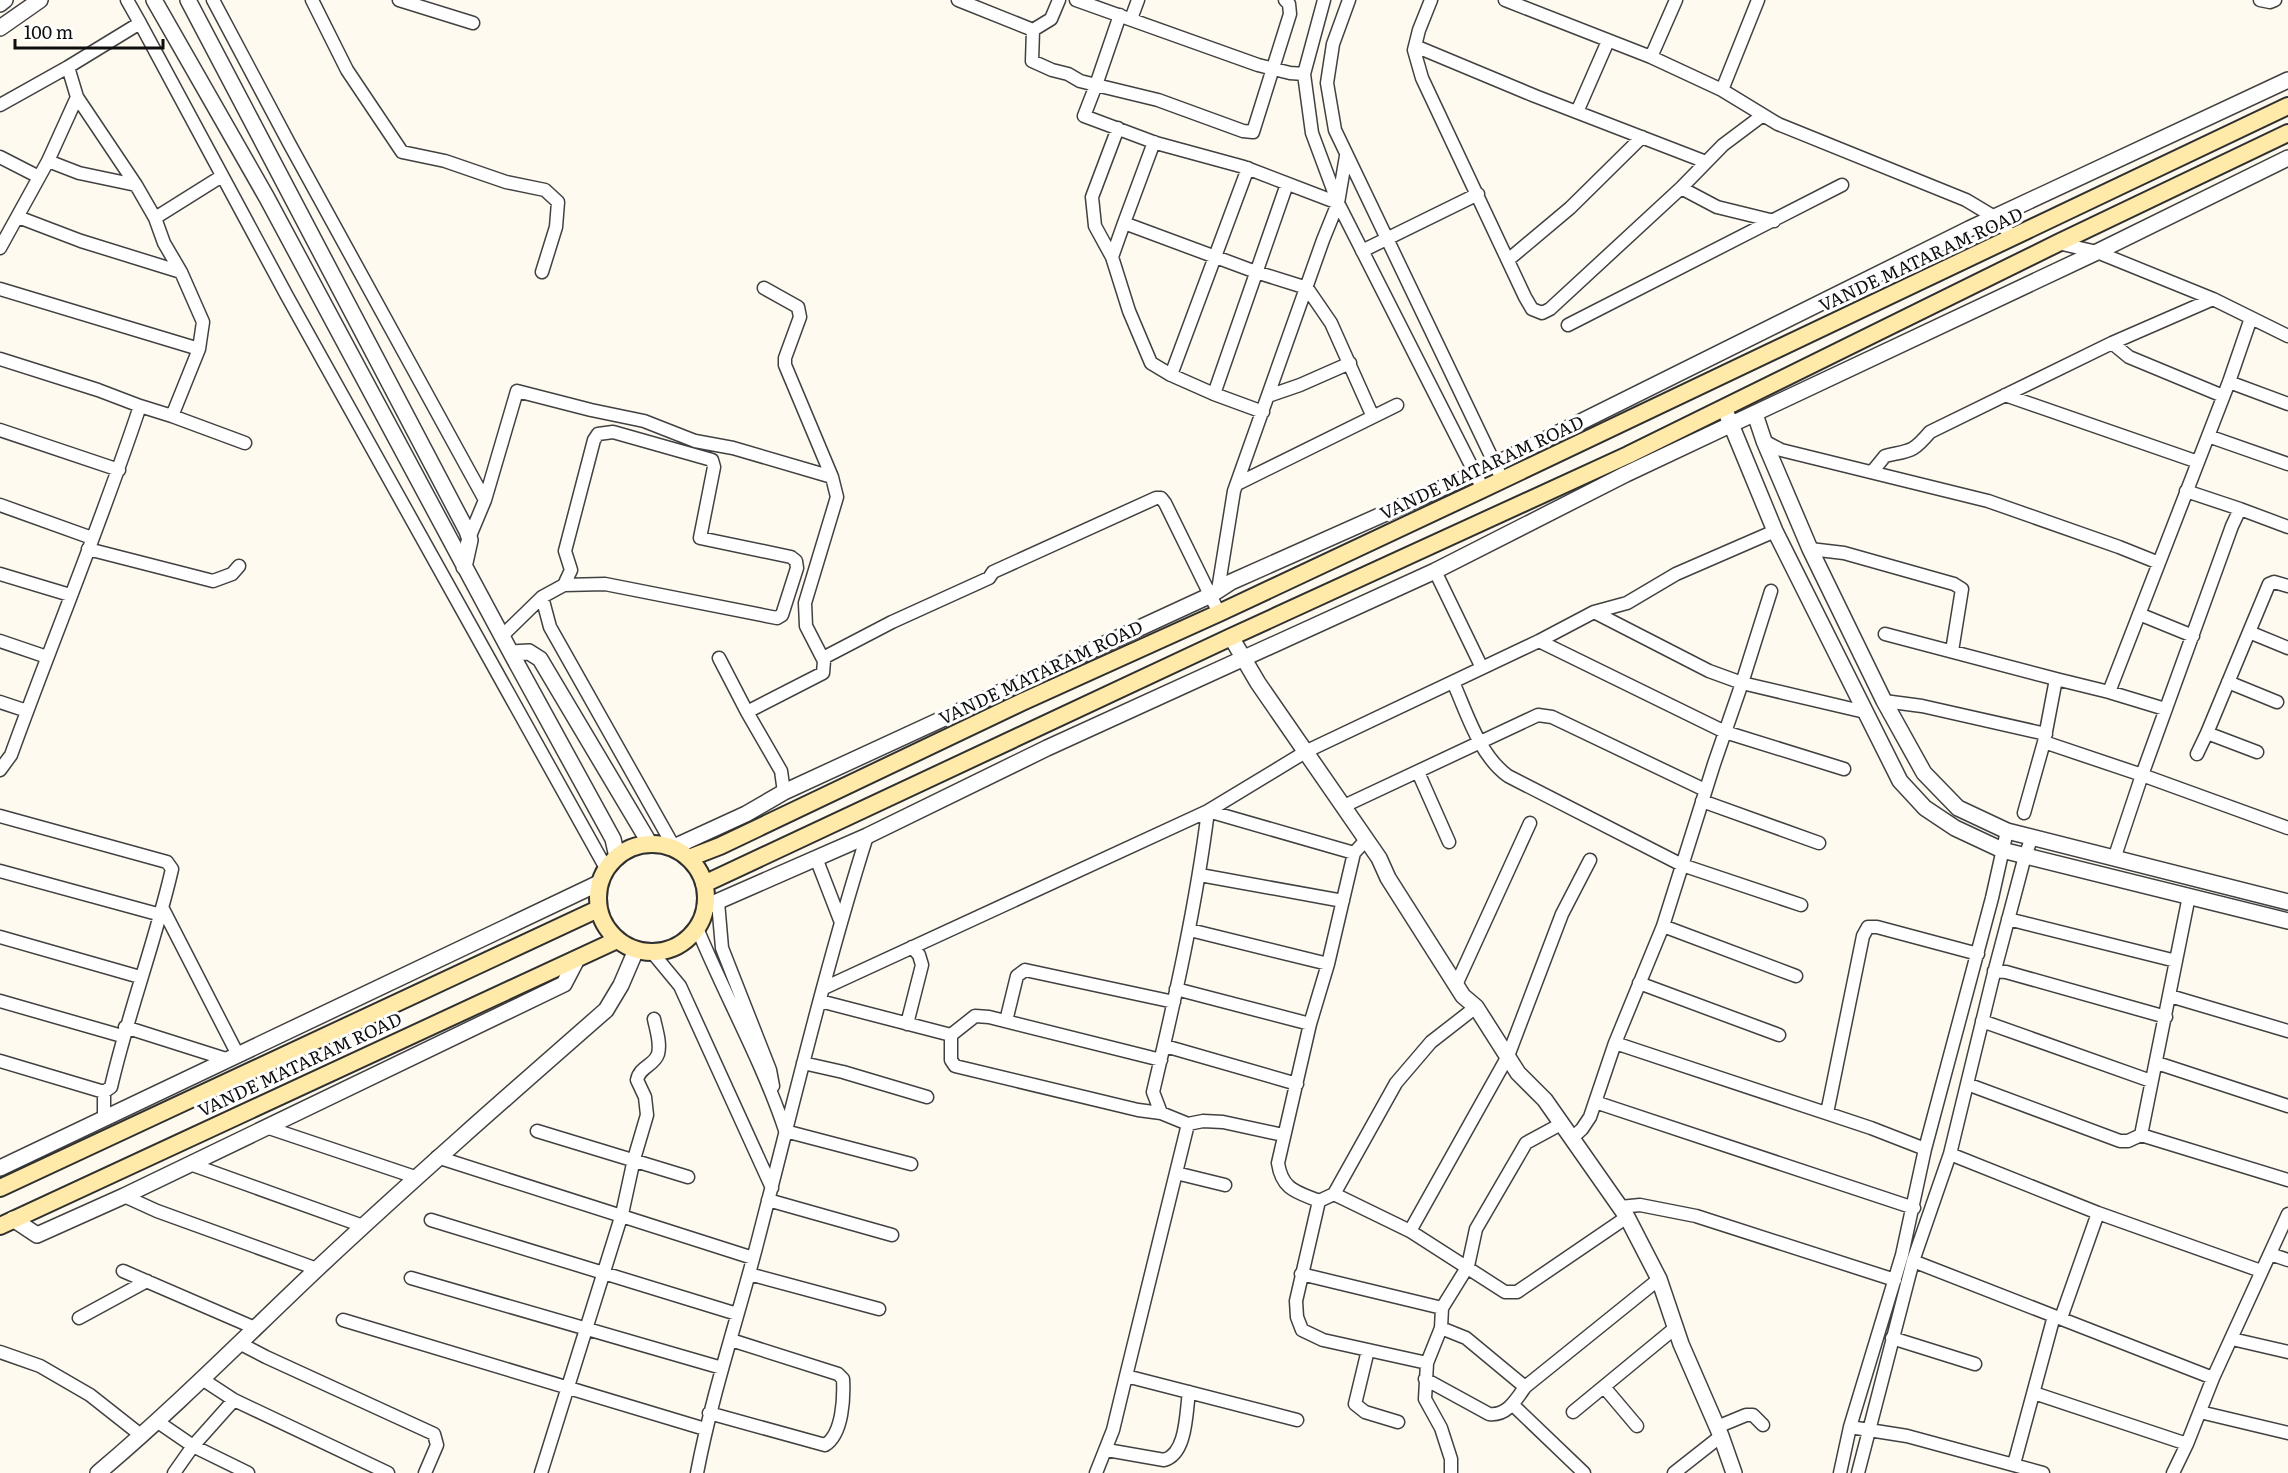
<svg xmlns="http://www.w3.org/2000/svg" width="2288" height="1473" viewBox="0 0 2288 1473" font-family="Literata,serif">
	<rect width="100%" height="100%" fill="#fffaef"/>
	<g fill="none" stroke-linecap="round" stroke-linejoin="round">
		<defs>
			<path id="minor" d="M127,0L140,23
				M213,0L289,143L485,500
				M312,0L347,70L402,152L445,161L506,182L545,190L558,202L556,227L542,272
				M399,0L473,23
				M958,0L1033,30L1032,61L1052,70L1068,74L1080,81L1096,85L1084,116L1156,143L1244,167L1338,203
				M1076,0L1258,65L1290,73L1304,74
				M1324,0L1304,74L1312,133L1338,203L1483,489
				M1349,0L1333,44L1327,83L1335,130L1502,479
				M1431,0L1419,30L1414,50L1422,78L1525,297L1532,309L1542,313L1550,309L1681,188L1723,145L1763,115
				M1505,0L1651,57L1722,90L1778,124L1966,200L1996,218L2013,238
				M2260,0L2270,2L2275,0
				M1120,15L1096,85L1158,100L1243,131L1253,132L1290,14L1289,4L1285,0
				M1131,19L1138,0
				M1033,30L1051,19L1059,0
				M1415,46L1535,96L1706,162
				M1651,57L1676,0
				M1722,90L1758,0
				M77,97L68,67L140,23L287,296L607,870
				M0,105L68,67
				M1577,112L1608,41
				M1154,142L1124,223L1256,272L1307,288L1331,323L1373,417
				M0,157L39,177
				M48,161L79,173L136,185
				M1681,188L1717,207L1774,221
				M18,217L81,241L181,272
				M155,218L222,176
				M1124,223L1112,257L1129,311L1151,363L1171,375
				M2058,243L2097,252L2213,299L2288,336
				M0,248L48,161L77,97L136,185L155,218L164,243L181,272L203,322L199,349
				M1362,251L1478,194
				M1112,257L1095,226L1092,197L1118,128
				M1508,260L1570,208L1642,137
				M764,288L798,307L800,317L785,358V365L832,477L837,497L805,603L806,626L824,661L823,673L747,712L781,771L784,792
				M0,289L199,349L172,416
				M1568,325L1842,185
				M2112,343L2129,357L2223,396
				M0,359L98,390L140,406
				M2229,382L2288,404
				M1214,394L1171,375L1248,168
				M2005,395L2198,462
				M1268,396L1300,385L1350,363
				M1263,412L1214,394L1287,184
				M0,430L119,470
				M2208,436L2288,464
				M1764,441L1781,450L1988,501L2119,547L2159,563
				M1872,472L1885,456C1911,450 1912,453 1930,432L2112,343L2213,299
				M1237,484L1397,405
				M2186,491L2240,509
				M0,505L92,538
				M467,543L485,500L517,391L591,410L644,421L695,441L733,448L832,477
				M88,549L213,581L232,574L239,566
				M1810,549L1844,553L1954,584L1962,589L1952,651
				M1435,571L1482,668
				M0,574L70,595
				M1218,590L1234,491L1323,240L1338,203L1346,156
				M542,597L550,627L674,847
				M1594,612L1709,671L1742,683L1865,712
				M2139,614L2193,636
				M2249,632L2288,648
				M1885,634L2056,679
				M502,636L542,597L564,585L605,584L777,618L782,615L797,568L796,561L791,557L700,538L714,467L712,460L613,432L598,434L594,440L565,551L571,570L564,585
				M0,641L47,657
				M1539,641L1725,732L1844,769
				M719,658L747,712
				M823,658L892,622L989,578L993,572L1156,498H1161L1165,503L1219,613
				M1453,682C1467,713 1479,755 1508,776L1682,865L1801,905
				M2228,682L2277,702
				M2109,692L2229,382L2251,318
				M1884,701L1922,706L2046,734
				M0,702L27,711
				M2044,742L2056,679L2109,692L2165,709
				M2257,752L2207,733L2269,584L2274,582L2288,586
				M2197,754L2207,733
				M0,770L11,755C53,639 101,524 140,406L172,416L245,443
				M1418,772L1449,842
				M1702,801L1819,843
				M1344,806L1538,715L1552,717L1705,790
				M2024,813L2044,742L2142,775L2232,526L2240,509L2288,527
				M0,816L167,862L172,869C155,943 128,1013 111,1087L104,1092L0,1061
				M2115,856L2142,775L2288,828
				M816,858L840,920
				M0,871L161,915
				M1200,875L1343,901
				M718,902L722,948L770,1070L773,1086
				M163,909L238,1055
				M2008,919L2176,961
				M1663,926L1796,976
				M697,928C725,996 762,1061 785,1130
				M1190,930L1328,964
				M0,937L140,977
				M651,951L680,986L772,1188
				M1994,971L2006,972L2166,1017
				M1639,983L1779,1035
				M1456,985L1530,823
				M824,988L1208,811L1354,853
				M1176,989L1310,1024
				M2170,996L2288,1031
				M0,1001L122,1036
				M820,1001L951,1035L975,1016L989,1017L1161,1060
				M1476,1007L1431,1042L1396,1083L1334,1194L1410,1231L1505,1292H1517L1627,1217
				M1006,1021L1017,976L1025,970L1174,1002
				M1982,1021L2151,1081
				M907,1024L922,965L919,955L912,947
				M125,1027L229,1060
				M951,1035V1060L955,1066L1138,1110L1161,1113
				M1615,1043L1871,1128L1925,1149
				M1165,1046L1297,1084
				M803,1063L843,1072L927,1097
				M2157,1063L2288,1106
				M1967,1084L2120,1141H2128L2141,1135L2189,896
				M104,1092V1119
				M1595,1102L1914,1208
				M1827,1113L1863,936L1868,927H1877L1978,954
				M266,1127L415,1177
				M537,1131L688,1177
				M785,1131L911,1164
				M1283,1135L1223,1122L1203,1121L1188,1124L1161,1113L1153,1092C1175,999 1196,906 1208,811L1307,751L1539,641L1594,612L1627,603L1676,574L1775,531
				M2141,1135L2288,1180
				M1571,1139L1582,1129L1590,1117L1615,1043L1663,926L1714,764L1742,683L1771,591
				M1950,1154L2098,1213L2261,1271
				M437,1157L753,1258
				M190,1164L363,1226
				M1176,1173L1225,1185
				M1334,1194L1319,1201C1297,1192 1282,1190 1278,1163L1310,1024L1328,964L1354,853L1365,841
				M124,1196L157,1211L317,1269
				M768,1200L892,1235
				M1319,1201L1296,1301L1297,1317L1302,1330L1323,1340L1427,1363
				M1620,1207L1640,1205L1696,1216L1895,1280
				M431,1220L737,1314
				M1410,1231L1508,1056L1562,914L1590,860
				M2270,1254L2288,1260
				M1913,1261L2054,1316
				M123,1271L255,1328
				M749,1274L879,1309
				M1301,1274L1442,1308
				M411,1278L722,1368
				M79,1318L147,1281
				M2061,1318L2098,1213
				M343,1320L705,1429
				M1441,1328L1466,1338L1525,1387
				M1892,1338L1975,1364
				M2232,1339L2288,1352
				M239,1343L266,1357L434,1434L437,1445L425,1473
				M1368,1350L1355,1404L1365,1412L1398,1422
				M0,1352L40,1366L90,1395L142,1436
				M1126,1376L1188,1124
				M202,1379L234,1400L388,1473
				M1425,1379L1489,1414C1507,1416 1516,1400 1525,1387L1659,1279
				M1604,1387L1637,1426
				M2034,1393L2187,1444
				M1513,1405L1584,1473
				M1573,1412L1675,1328
				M2200,1412L2288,1433
				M709,1413L825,1445C843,1434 844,1397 843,1379L838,1374L731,1340
				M158,1422L193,1446L248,1473
				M1717,1427L1746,1415H1753L1763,1425
				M1850,1427L1907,1436L2043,1473
				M1107,1450L1164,1460C1187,1454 1186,1412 1189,1392
				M2014,1464L2054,1316L2213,1378
				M174,1473L193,1446L234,1400
				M541,1473L622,1214L634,1159L647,1115L645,1097L637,1080C640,1066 654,1066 658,1054C661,1043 656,1029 654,1019
				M697,1473C712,1394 738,1318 758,1240C793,1105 825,969 867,836
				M1096,1473L1113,1430L1126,1376L1297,1420
				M1451,1473V1459L1441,1428L1425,1399L1427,1363L1441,1328L1442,1308L1468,1266L1476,1229L1526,1143L1561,1124
				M1674,1473L1721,1436
				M1840,1473L1850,1427L1902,1255L1925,1149L1992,898L2007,831
				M1858,1473L1913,1261L1950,1154L1994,973L2025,856L2032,837
				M2173,1473L2187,1444L2213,1378L2288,1214"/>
			<path id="tertiary" d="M154,0L267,198L511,653L613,839L617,857
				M188,0L467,531L470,540L464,567
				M0,4L5,0
				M0,28L40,0
				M1755,414L1764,441L1810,549L1884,701L1924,773L1958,808L2007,831L2288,902
				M1728,417L1775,531L1900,781L1925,808L1955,828L2002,850L2288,921
				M1231,637L1258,683L1379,858L1388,878L1456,985L1463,996L1476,1007L1518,1073L1545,1100L1627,1217L1659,1279L1681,1344L1721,1436L1734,1473
				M511,653L529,652L540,659L650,844
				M674,847L746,814L784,792L1211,595L1231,582L1496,464L1969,229L2288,80
				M705,907L867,836L1047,748L1435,571L1626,474L2097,252L2288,158
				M0,1168L599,883
				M13,1219L37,1235L124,1196L564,984L577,959
				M98,1473C175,1408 245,1337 318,1268C412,1180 509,1095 606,1010L621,985L636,950"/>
			<path id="secondary" d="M598 898a54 54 0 1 1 108 0a54 54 0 1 1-108 0Z
				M689,858L720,846L1022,702L1219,613L1483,489L2288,106
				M704,884L1231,637L1628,455L2058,243L2288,133
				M0,1188L598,909
				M0,1226L617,940"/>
		</defs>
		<use href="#minor" stroke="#414141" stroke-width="15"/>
		<use href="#tertiary" stroke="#414141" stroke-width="18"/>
		<use href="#secondary" stroke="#303030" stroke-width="20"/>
		<use href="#minor" stroke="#fff" stroke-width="12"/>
		<use href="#tertiary" stroke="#fff" stroke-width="15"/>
		<use href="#secondary" stroke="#ffeaaa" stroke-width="16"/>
	</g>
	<g text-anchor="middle" stroke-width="6" stroke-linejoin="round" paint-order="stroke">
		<g font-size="18" fill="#0e0e0e" stroke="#fff">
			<text transform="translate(1921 260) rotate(-25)" y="6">VANDE MATARAM ROAD</text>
			<text transform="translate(1482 468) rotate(-25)" y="6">VANDE MATARAM ROAD</text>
			<text transform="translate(1041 673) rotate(-25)" y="6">VANDE MATARAM ROAD</text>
			<text transform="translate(300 1065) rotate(-25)" y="6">VANDE MATARAM ROAD</text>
		</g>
	</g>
	<path d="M15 39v9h148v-9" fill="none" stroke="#0e0e0e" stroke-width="3"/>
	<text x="24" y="39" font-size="18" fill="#0e0e0e" stroke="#ffffff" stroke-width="4.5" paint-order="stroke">100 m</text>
</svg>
